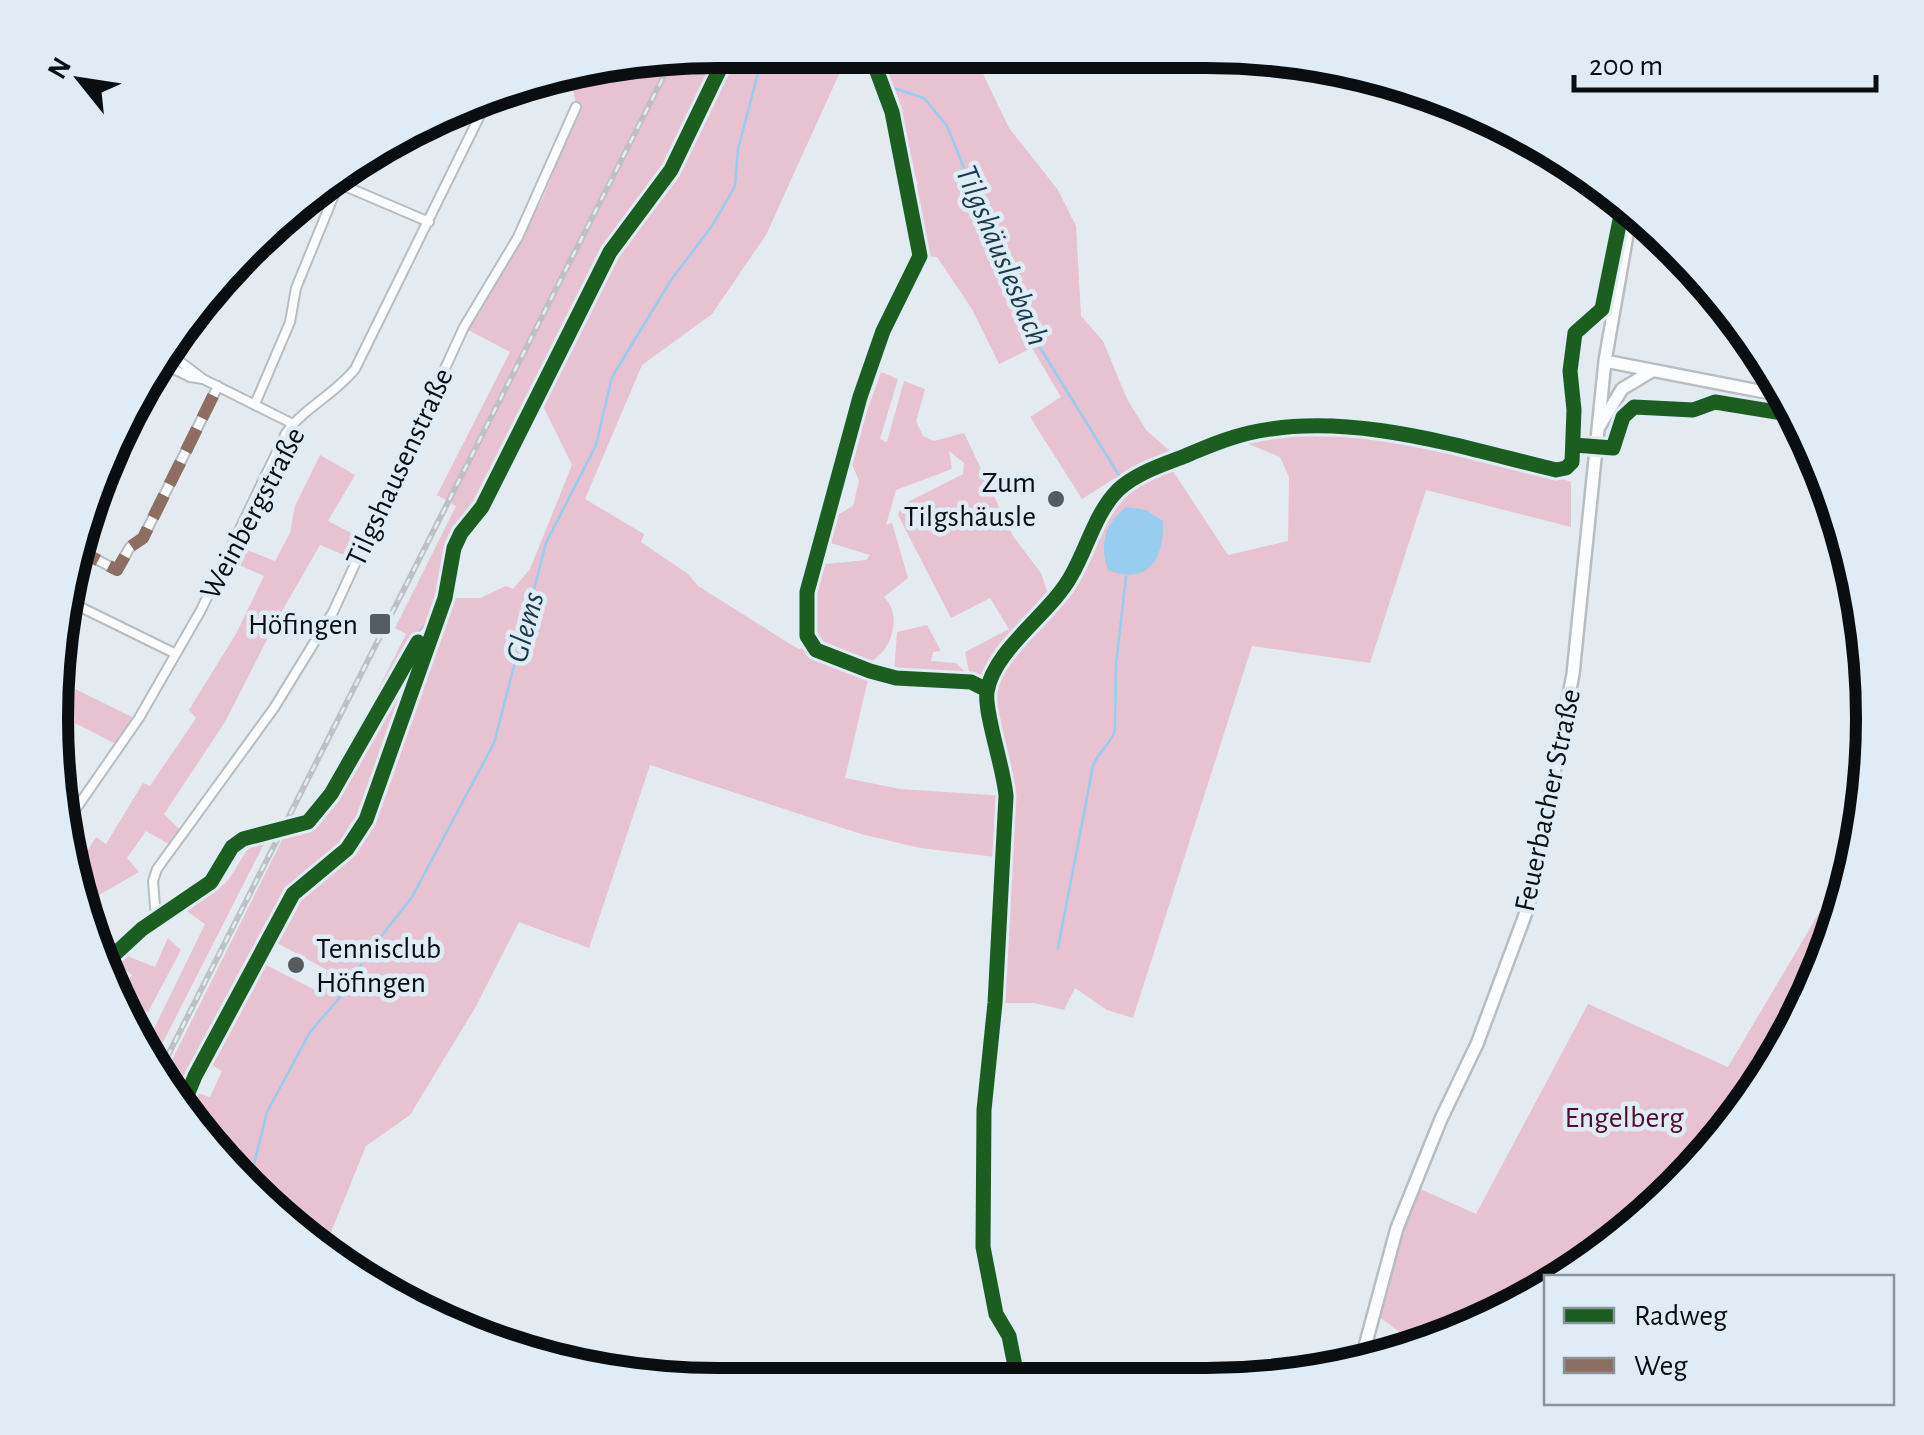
<svg xmlns="http://www.w3.org/2000/svg" width="1924" height="1435" viewBox="0 0 1924 1435" font-family="'Alegreya Sans',sans-serif">
	<rect width="100%" height="100%" fill="#e4ebf0"/>
	<path fill="#e7c2d1" fill-rule="evenodd" d="M717,50H850L766,235L712,314L642,365L585,499L644,534L641,542L688,574L698,586L790,644L799,649L811,646L870,671L845,778L900,789L1006,796L1004,858L920,848L861,834L650,765L589,948L519,922L475,1008L410,1115L366,1146L323,1252L278,1220L184,1116L194,1092L210,1097L222,1071L212,1065L264,964L317,991L327,970L266,937L201,1056L178,1106L163,1078L286,832L317,823L324,817L366,745L367,712L406,634L395,628L456,506L437,495L510,352L468,330L541,202L578,113L571,80L574,69ZM539,398L572,465L530,569L513,589L506,586L480,598H445C442,613 443,632 428,644L454,548L461,533L482,507Z
		M852,50L972,51L1009,128L1058,190L1076,226L1081,316L1103,341L1127,399L1146,430L1170,451L1154,466L1120,483L1115,478L1082,499L1030,417L1061,397L1032,348L999,364L972,309L937,257L920,256L909,186L918,184L884,85Z
		M881,372L898,379L880,439L887,442L904,381L925,389L916,421L923,436L934,441L964,433L1013,536L1041,573L1048,594L1012,634L1016,643L996,669L987,690L971,682L965,652L1009,629L990,598L951,618L898,515L902,505L963,474L964,463L949,451L952,469L896,490L886,525L892,523L908,578L884,597C903,615 892,653 868,663C836,653 813,647 814,609L806,607L816,565L866,560L870,555L824,541L832,518L853,506L859,481L850,459Z
		M1287,429L1332,430L1385,435C1393,444 1409,445 1419,441L1540,470L1571,482V527L1426,490L1370,663L1252,646L1133,1018L1107,1010L1075,988L1064,1010L1034,1003H995C1001,938 1011,871 1009,806C1008,773 987,718 992,693C1000,643 1057,614 1081,571C1093,550 1097,522 1113,503C1129,485 1148,473 1171,468L1228,555L1288,541L1289,477L1280,457L1239,440Z
		M320,455L355,475L328,521L361,538L354,559L320,545L278,618L225,722L164,814L180,830L169,844L146,831L127,858L139,872L80,906L74,873L96,837L106,844L143,783L150,786L196,718L189,710L237,632L264,576L232,562L239,547L275,561L290,533L295,506Z
		M927,625L941,651L933,652L931,661L956,663L966,673L956,676L894,673L897,632Z
		M1870,659L1873,674L1870,749L1852,744Z
		M57,680L132,717L116,744L55,713Z
		M267,838L154,1060L146,1045L205,924L185,910C198,901 214,894 225,883C242,866 241,845 267,838Z
		M1858,847L1838,933L1784,1052L1708,1158L1612,1247L1560,1277L1546,1278V1285L1461,1334L1418,1346L1374,1313L1418,1188L1476,1214L1588,1004L1728,1067Z
		M168,938L181,950L148,1012L132,1005L128,1012L120,997L132,975L118,964L125,955L155,967Z"/>
	<path fill="#97cef0" d="M1126,507L1146,510L1163,521C1165,559 1147,586 1108,570C1099,542 1105,525 1126,507Z"/>
	<g fill="none" stroke-linecap="round" stroke-linejoin="round">
		<path stroke="#97cef0" stroke-width="2.5" d="M874,50L893,88L924,98L947,126L1031,333L1120,477
			M1058,948L1093,766C1098,752 1111,744 1115,730L1116,665L1126,577
			M248,1188L267,1112L310,1032L342,995L369,952L412,897L494,743L546,543L596,445L612,377L671,280L712,226L735,186L738,149L764,50"/>
		<defs>
			<path id="street" d="M333,181L429,222
				M174,357L203,379
				M167,366L190,377L203,379L293,424
				M255,404L290,322L296,288L343,173
				M76,549L117,570L130,547L143,538L218,386
				M62,598L176,654
				M300,825L314,817L331,794L421,637L430,627L435,628
				M64,826L139,718L201,610L286,433C304,408 335,394 355,369L490,95
				M156,918L153,881L157,869L274,708L333,612L464,327L518,237L576,107
				M103,965L142,929L211,882L232,847L243,839L265,832"/>
			<path id="secondary" d="M1605,361L1790,397
				M154,370C169,370 177,358 171,344
				M124,419L134,411L155,370
				M1599,427L1622,389L1652,371
				M109,450L125,413
				M1361,1361L1397,1228L1441,1119L1477,1044L1528,907L1573,674L1605,361L1631,212"/>
		</defs>
		<use href="#street" stroke="#b8bdc1" stroke-width="12"/>
		<use href="#secondary" stroke="#b8bdc1" stroke-width="16"/>
		<use href="#street" stroke="#fbfcfd" stroke-width="8"/>
		<use href="#secondary" stroke="#fbfcfd" stroke-width="11"/>
		<defs>
			<path id="rail" d="M160,1071L674,56"/>
		</defs>
		<use href="#rail" stroke="#bfc0c2" stroke-width="6"/>
		<use href="#rail" stroke="#dfecf5" stroke-width="2.5" stroke-dasharray="8" stroke-linecap="butt"/>
		<defs>
			<path id="street-bridge" d="M265,832L300,825"/>
		</defs>
		<use href="#street-bridge" stroke="#b8bdc1" stroke-width="12" stroke-linecap="butt"/>
		<use href="#street-bridge" stroke="#fbfcfd" stroke-width="8"/>
		<path stroke="#8d6e63" stroke-width="12" stroke-dasharray="25 12" stroke-linecap="butt" d="M173,348L188,318
			M76,549L117,570L130,547L143,538L218,386"/>
		<defs>
			<path id="cycleway" d="M869,50L892,112L920,256L883,331L860,397L807,592V636L816,650L870,671L896,678L971,682L987,690
				M1574,445L1613,448L1623,417L1634,407L1693,410L1715,402L1801,416
				M103,965L142,929L211,882L232,847L243,839L308,822L331,794L418,642
				M181,1110L195,1076L293,894L347,849L366,820L445,598L454,548L461,533L482,507L610,252L671,170L729,50
				M1018,1381L1009,1336L996,1314L983,1247L984,1110L995,1003L1006,796C1004,768 984,713 987,692C993,650 1051,613 1071,576C1087,549 1095,513 1118,490C1136,473 1162,465 1185,456C1206,447 1227,438 1249,433C1349,410 1460,447 1556,470L1566,468L1572,462L1574,410L1570,371L1575,333L1602,309L1623,205"/>
		</defs>
		<use href="#cycleway" stroke="#dfecf5" stroke-width="21"/>
		<use href="#cycleway" stroke="#1b5e20" stroke-width="15"/>
	</g>
	<g fill="#565b5f" stroke="#dfecf5" stroke-width="4">
		<circle cx="1056" cy="499" r="10"/>
		<rect x="368" y="612" width="24" height="24" rx="5"/>
		<circle cx="296" cy="965" r="10"/>
	</g>
	<g text-anchor="middle" stroke-width="9" stroke-linejoin="round" paint-order="stroke">
		<g font-size="30" fill="#0a0e11" stroke="#dfecf5">
			<text transform="translate(399 467) rotate(-65)" y="10">Tilgshausenstraße</text>
			<text transform="translate(252 513) rotate(-62)" y="10">Weinbergstraße</text>
			<text transform="translate(1547 800) rotate(-78)" y="10">Feuerbacher Straße</text>
		</g>
		<g font-size="30" fill="#0a0e11" stroke="#dfecf5" text-anchor="end">
			<text x="1036" y="492">Zum<tspan x="1036" dy="34">Tilgshäusle</tspan></text>
			<text x="358" y="634">Höfingen</text>
			<text x="316" y="958" text-anchor="start">Tennisclub<tspan x="316" dy="34">Höfingen</tspan></text>
		</g>
		<g font-size="30" fill="#520d2d" stroke="#dfecf5">
			<text x="1624" y="1127">Engelberg</text>
		</g>
		<g font-size="32" font-style="italic" fill="#183a4d" stroke="#dfecf5">
			<text transform="translate(1003 255) rotate(67)" y="11">Tilgshäuslesbach</text>
			<text transform="translate(524 627) rotate(-75)" y="11">Glems</text>
		</g>
	</g>
	<path d="M0 0H1924V1435H0ZM718 68H1206A650 650 0 0 1 1856 718V718A650 650 0 0 1 1206 1368H718A650 650 0 0 1 68 718V718A650 650 0 0 1 718 68Z" fill="#dfecf5" fill-rule="evenodd"/>
	<path fill="none" stroke="#0a0e11" stroke-width="12" d="M718 68H1206A650 650 0 0 1 1856 718V718A650 650 0 0 1 1206 1368H718A650 650 0 0 1 68 718V718A650 650 0 0 1 718 68Z"/>
	<rect x="1544" y="1275" width="350" height="130" fill="#dfecf5" stroke="#8a939a" stroke-width="2.5"/>
	<rect x="1564" y="1308" width="50" height="15" fill="#1b5e20" stroke="#8a939a" stroke-width="2.5"/>
	<text x="1634" y="1325" font-size="30" fill="#0a0e11">Radweg</text>
	<rect x="1564" y="1358" width="50" height="15" fill="#8d6e63" stroke="#8a939a" stroke-width="2.5"/>
	<text x="1634" y="1375" font-size="30" fill="#0a0e11">Weg</text>
	<g transform="translate(80 80) rotate(300)" stroke="#dfecf5" stroke-width="8" paint-order="stroke">
	<path d="M0-8L18 38L0 25L-18 38Z" fill="#0a0e11"/>
	<text y="-15" font-size="28" font-weight="bold" text-anchor="middle" fill="#0a0e11">N</text>
	</g>
	<path d="M1574 75v15h302v-15" fill="none" stroke="#0a0e11" stroke-width="5"/>
	<text x="1589" y="75" font-size="30" fill="#0a0e11" stroke="#dfecf5" stroke-width="8" paint-order="stroke">200 m</text>
</svg>
